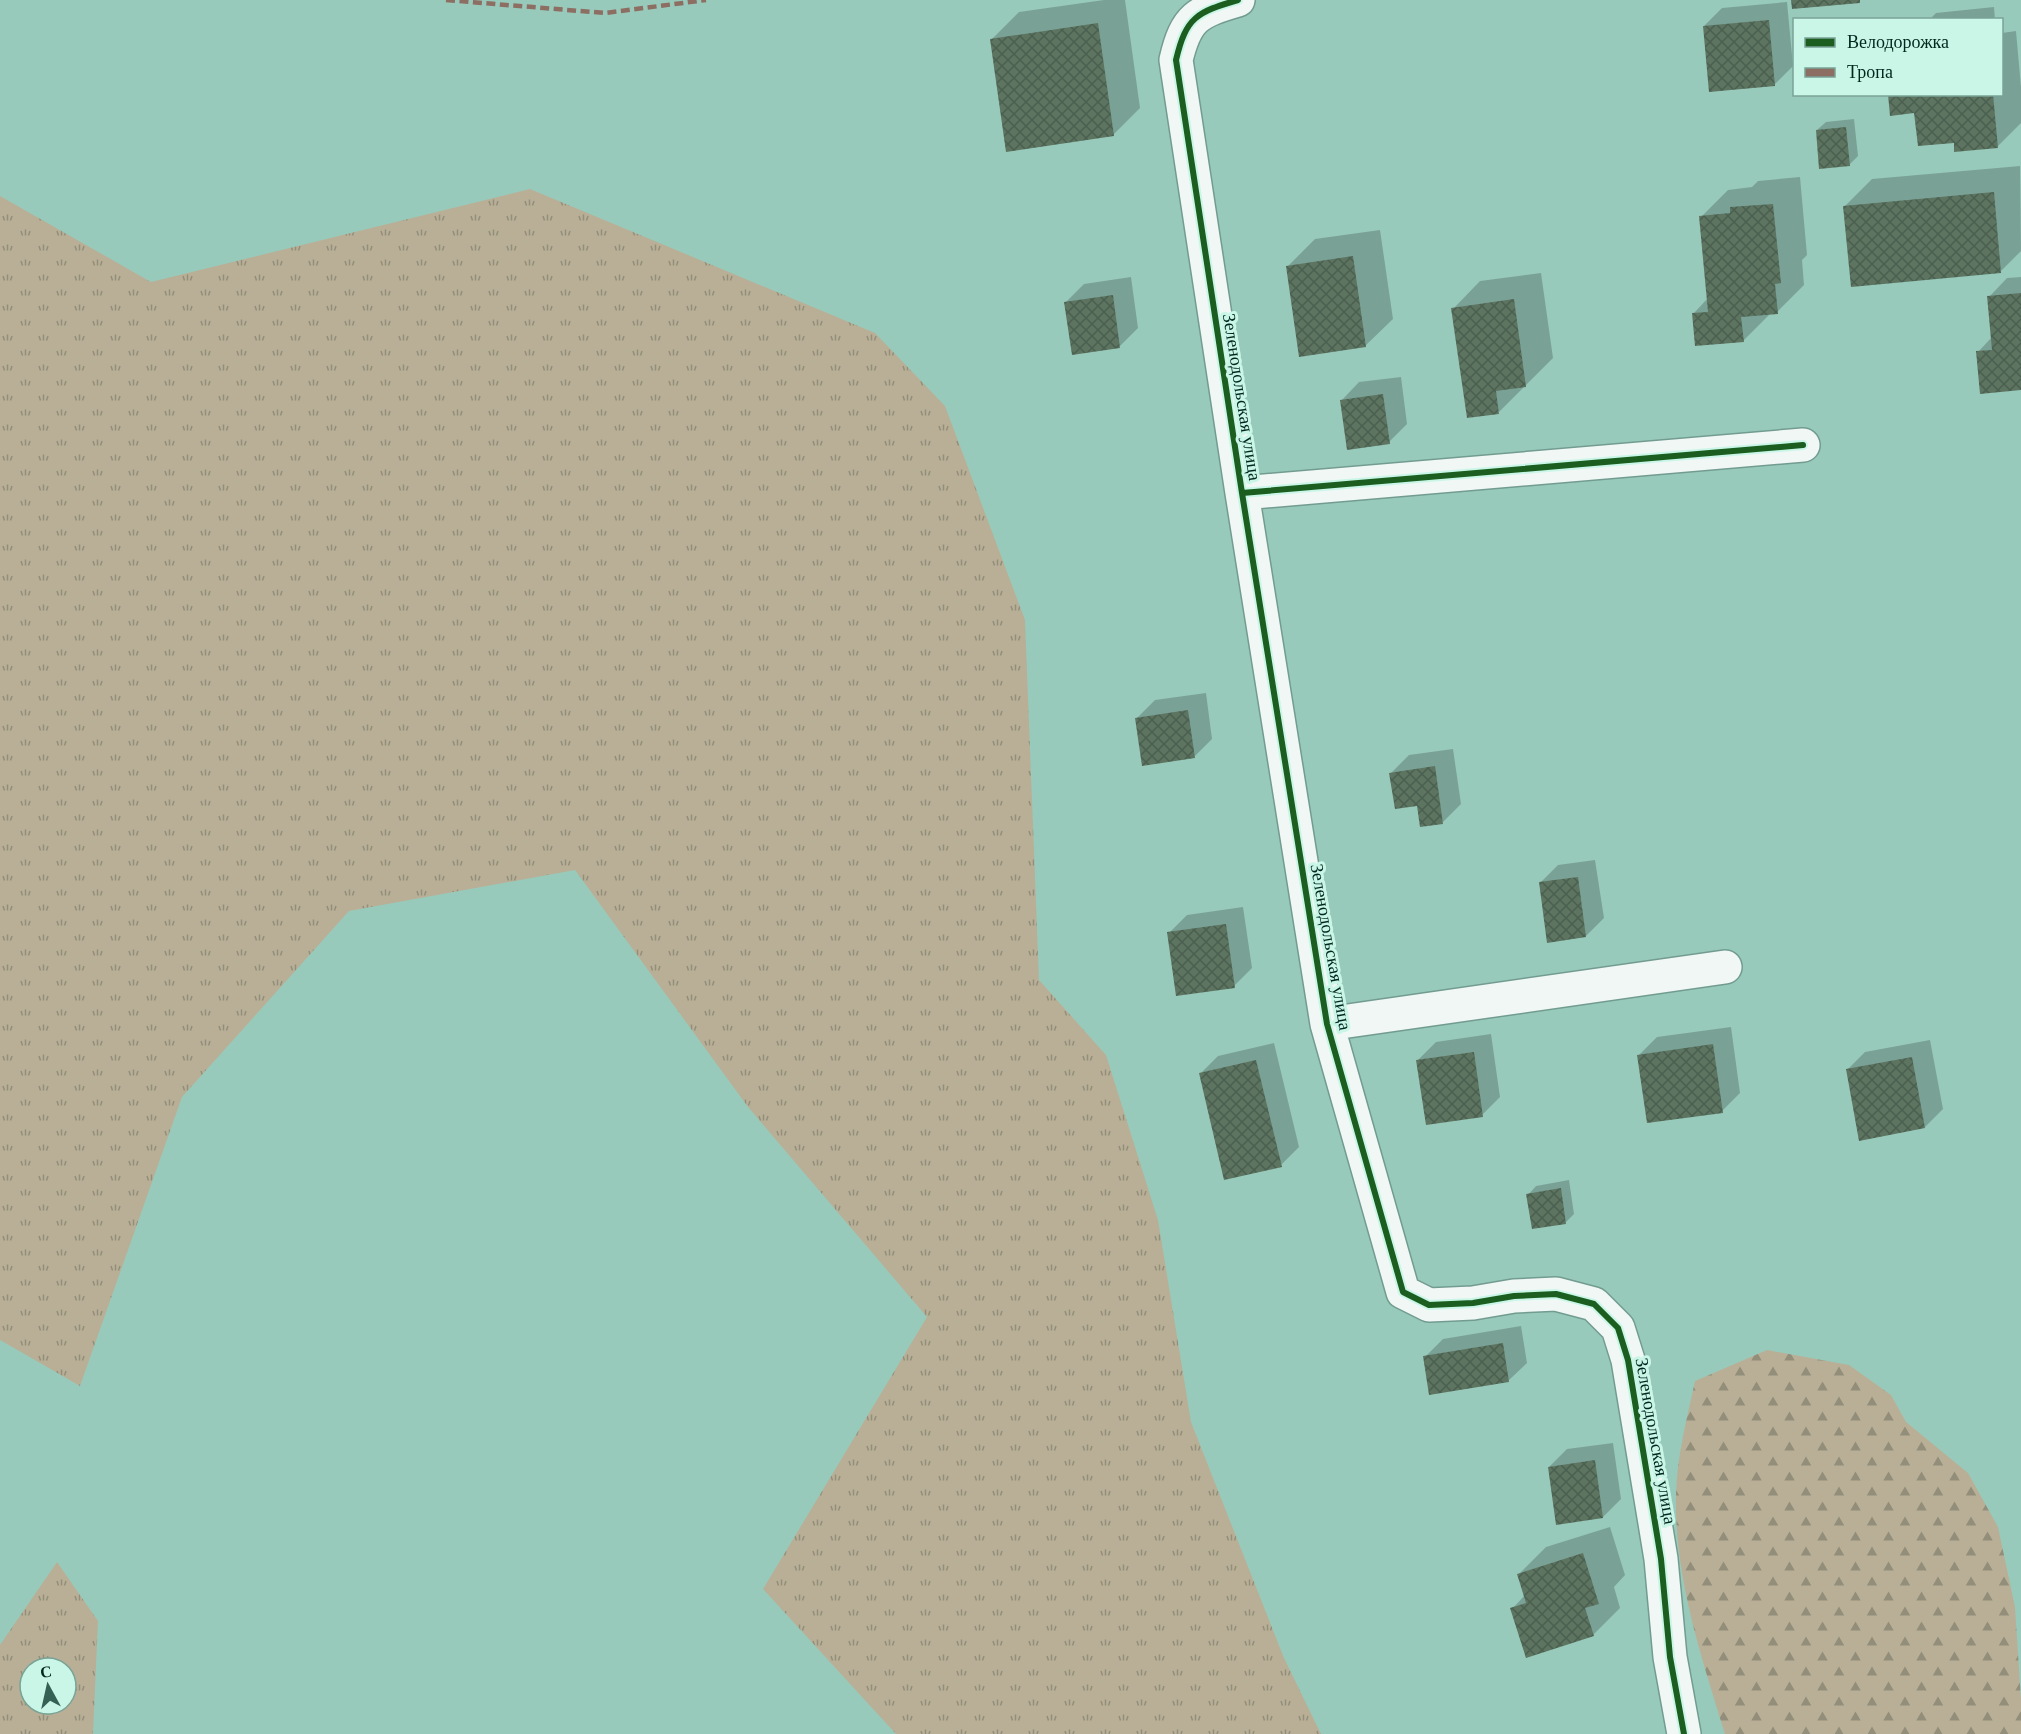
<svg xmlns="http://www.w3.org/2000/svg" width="2021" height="1734" viewBox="0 0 2021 1734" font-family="Georgia,serif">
	<defs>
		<pattern id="grass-tufts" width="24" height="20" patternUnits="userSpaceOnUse" patternTransform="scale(1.5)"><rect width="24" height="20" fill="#b8af96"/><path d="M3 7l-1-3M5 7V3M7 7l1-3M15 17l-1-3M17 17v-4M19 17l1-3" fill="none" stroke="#938e7a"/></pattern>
		<pattern id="forest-firs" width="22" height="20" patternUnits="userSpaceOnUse" patternTransform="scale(1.5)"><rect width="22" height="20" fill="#b8af96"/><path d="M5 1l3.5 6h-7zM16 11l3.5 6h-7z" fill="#938e7a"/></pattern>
		<pattern id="building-cross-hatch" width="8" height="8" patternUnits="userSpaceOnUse" patternTransform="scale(1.5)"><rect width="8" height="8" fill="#5d7461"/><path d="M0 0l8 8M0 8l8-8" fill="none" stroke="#4a5f4f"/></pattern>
	</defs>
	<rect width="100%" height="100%" fill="#98cabb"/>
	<path fill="url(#grass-tufts)" fill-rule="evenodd" d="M530,189L875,333L945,406L1025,620L1039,980L1106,1055L1158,1220L1191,1422L1284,1658L1321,1734H896L763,1589L927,1317L748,1107L575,870L349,911L182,1097L80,1386L0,1340V196L151,282Z
		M57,1562L98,1621L93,1734H0V1645ZM30,1668H66V1704H30Z"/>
	<path fill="url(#forest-firs)" d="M1767,1350L1849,1365L1891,1395L1906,1422L1968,1473L1998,1527L2015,1607L2021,1700V1734H1725C1701,1656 1674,1576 1676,1494C1677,1456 1687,1418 1695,1381Z"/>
	<path fill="#0003" d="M1104,0H1125L1140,108L1113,135L992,39L1019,12Z
		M1787,2L1793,66L1775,84L1704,26L1722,8Z
		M1994,7L1995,20H1929L1936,13Z
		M2016,31L2021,87V123L1997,147L1955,141L1889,94H2002V33Z
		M1854,119L1858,156L1849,165L1817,130L1826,122Z
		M2020,166L2021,251L2001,271L1845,206L1872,179Z
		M1800,177L1807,255L1802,260L1804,285L1777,312L1771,313L1743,341L1694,313L1708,298L1701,217L1728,190L1752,187L1758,181Z
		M1380,230L1393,319L1365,346L1288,266L1315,239Z
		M1541,273L1553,358L1499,412L1453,309L1480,281Z
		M1131,277L1138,328L1120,346L1066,302L1084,284Z
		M2021,277V389L1978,352L1992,337L1989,297L2007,278Z
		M1401,377L1407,424L1389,442L1341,401L1359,382Z
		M1206,693L1212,739L1194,757L1137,718L1155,700Z
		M1453,749L1461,804L1443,822L1418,804L1391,773L1409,755Z
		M1595,860L1604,918L1586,936L1540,883L1558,865Z
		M1243,907L1252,968L1234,986L1169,933L1187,915Z
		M1731,1027L1740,1093L1722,1111L1639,1055L1657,1037Z
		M1491,1034L1500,1097L1482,1115L1418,1060L1436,1042Z
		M1930,1040L1943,1109L1925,1127L1847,1070L1865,1052Z
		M1274,1043L1299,1147L1281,1165L1200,1074L1218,1056Z
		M1569,1180L1574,1214L1565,1223L1528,1195L1536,1186Z
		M1521,1326L1527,1363L1508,1381L1425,1357L1443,1339Z
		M1613,1443L1621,1499L1603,1517L1549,1467L1567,1449Z
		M1610,1527L1625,1575L1614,1587L1620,1608L1593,1635L1512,1609L1525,1595L1519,1574L1546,1547Z"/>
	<path fill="url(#building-cross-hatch)" d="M1791,0H1860V3L1792,9Z
		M1769,20L1775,86L1709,92L1703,26Z
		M1098,23L1114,136L1006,152L990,39Z
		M1888,94H1993L1998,148L1954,152V143L1918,146L1914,113L1890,116Z
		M1846,127L1850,166L1819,169L1816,130Z
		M1994,192L2001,273L1851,287L1843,206Z
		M1773,204L1781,283L1775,284L1778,314L1741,317L1744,342L1695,346L1692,313L1708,312L1699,216L1730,213V207Z
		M1353,256L1366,347L1299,357L1286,266Z
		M2021,293V390L1980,394L1976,351L1992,350L1987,296Z
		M1113,295L1120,348L1072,355L1064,302Z
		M1514,299L1526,387L1496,391L1499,414L1467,418L1451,308Z
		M1383,394L1390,444L1347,450L1340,400Z
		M1188,710L1195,758L1142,766L1135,718Z
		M1435,766L1443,824L1420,827L1417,806L1395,809L1389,773Z
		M1578,877L1586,937L1547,943L1539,882Z
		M1226,924L1235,988L1176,996L1167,932Z
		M1713,1044L1723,1113L1647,1123L1637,1055Z
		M1474,1052L1483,1117L1426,1125L1416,1060Z
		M1912,1057L1925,1128L1859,1141L1846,1069Z
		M1256,1060L1282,1167L1224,1180L1199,1073Z
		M1561,1188L1566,1224L1532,1229L1526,1194Z
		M1503,1343L1509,1382L1429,1395L1423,1356Z
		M1595,1460L1603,1518L1556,1525L1548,1467Z
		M1583,1553L1599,1604L1585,1608L1594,1636L1526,1658L1510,1608L1526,1603L1517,1574Z"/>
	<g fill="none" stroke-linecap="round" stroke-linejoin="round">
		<defs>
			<path id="minor" d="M1238,0C1197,12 1186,17 1176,60L1242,493L1327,1024L1403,1292L1429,1305L1473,1303L1514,1296L1556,1294L1594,1304L1618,1328L1628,1360L1661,1559L1670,1657L1684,1734
				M1242,493L1803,445
				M1327,1024L1725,967"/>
		</defs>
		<use href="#minor" stroke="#729c90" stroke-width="36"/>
		<use href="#minor" stroke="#f0f7f5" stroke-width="33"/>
		<path stroke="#8d6e63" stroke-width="4.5" stroke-dasharray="9 4.5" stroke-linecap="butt" d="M446,0L605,13L706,0"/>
		<defs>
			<path id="cycleway" d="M1238,0C1197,12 1186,17 1176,60L1242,493L1327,1024L1403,1292L1429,1305L1473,1303L1514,1296L1556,1294L1594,1304L1618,1328L1628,1360L1661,1559L1670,1657L1684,1734
				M1242,493L1803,445"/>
		</defs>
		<use href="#cycleway" stroke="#caf6e7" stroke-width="10"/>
		<use href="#cycleway" stroke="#1b5e20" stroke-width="6"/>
	</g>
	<g text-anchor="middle" stroke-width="6" stroke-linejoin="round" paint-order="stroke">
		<g font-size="18" fill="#00271d" stroke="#caf6e7">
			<text transform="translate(1242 397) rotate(81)" y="6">Зеленодольская улица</text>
			<text transform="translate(1331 947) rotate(80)" y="6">Зеленодольская улица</text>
			<text transform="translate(1656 1441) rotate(80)" y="6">Зеленодольская улица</text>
		</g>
	</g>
	<rect x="1793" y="18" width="210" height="78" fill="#caf6e7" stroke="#79a396" stroke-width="1.5"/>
	<rect x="1805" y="38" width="30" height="9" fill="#1b5e20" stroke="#79a396" stroke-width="1.5"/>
	<text x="1847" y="48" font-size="18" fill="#00271d">Велодорожка</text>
	<rect x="1805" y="68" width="30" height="9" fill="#8d6e63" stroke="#79a396" stroke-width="1.5"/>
	<text x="1847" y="78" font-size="18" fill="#00271d">Тропа</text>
	<g transform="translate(48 1686) rotate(352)"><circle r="28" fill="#caf6e7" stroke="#79a396" stroke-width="1.5"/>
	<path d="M0-4.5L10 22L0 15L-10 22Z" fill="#356054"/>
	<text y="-9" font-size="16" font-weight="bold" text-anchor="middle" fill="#00271d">С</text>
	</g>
</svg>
